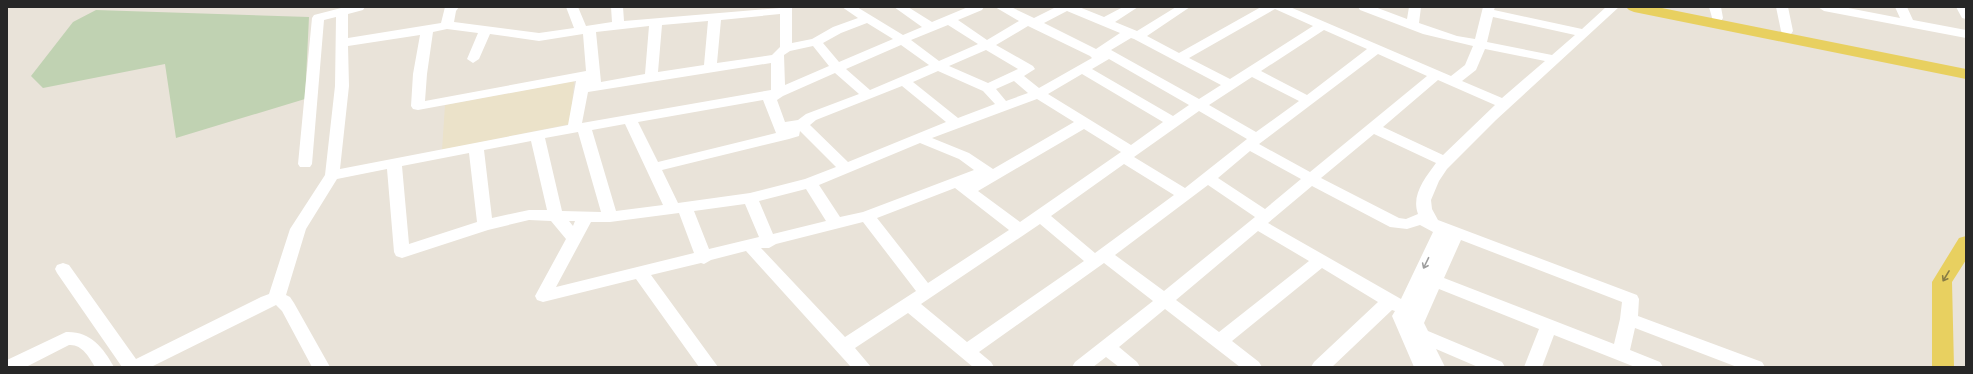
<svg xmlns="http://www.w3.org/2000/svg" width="1973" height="374" viewBox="0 0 1973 374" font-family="'Work Sans',sans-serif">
	<rect width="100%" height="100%" fill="#e9e3d9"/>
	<path fill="#ebe2c9" d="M574,81L570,124L442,150L445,105Z"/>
	<path fill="#c0d2b2" d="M96,10L309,17L305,99L176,138L165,64L43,88L31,76L73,22Z"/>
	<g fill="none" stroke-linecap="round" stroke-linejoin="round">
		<path fill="#fff" fill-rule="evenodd" d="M345,7H365L363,10L348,14V38L441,23L445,7H459L456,11L454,22L539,33L574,28L566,7H578L586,26L612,22L611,7H623L624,21L792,7V43L812,39L833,27L858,18L842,7H857L903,35L922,27L894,7H908L932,22L968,7H984L982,10L958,20L987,40L1019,21L995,7H1011L1034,18L1056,7H1079L1104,17L1123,7H1138L1115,22L1137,31L1176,7H1190L1147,36L1179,53L1261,7H1290L1451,76L1465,65L1473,46L1423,34L1360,10L1358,7H1375L1407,19L1409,7H1421L1419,23L1457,36L1475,39L1483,7H1495L1494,10L1582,29L1606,7H1619L1496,120L1447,169L1439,181L1431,200L1432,209L1438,220L1637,295L1639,299L1638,316L1762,362L1765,367H1737L1635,328L1630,350L1660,362L1663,367H1635L1554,335L1542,367H1524L1539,329L1439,289L1424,323L1428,331L1502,362L1505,367H1478L1436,349L1445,367H1414L1392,316L1395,311L1392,310L1332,367H1311L1314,362L1378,302L1322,268L1232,341L1259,362L1262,367H1240L1165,309L1119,347L1137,362L1140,367H1119L1106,357L1093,367H1072L1075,362L1153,301L1104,263L979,352L991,362L994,367H973L908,313L855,348L871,367H851L746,251L711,260L704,264L701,263L651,275L718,367H699L636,279L543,302L537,300L535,296L566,239L551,221L529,220L488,230L402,258L396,256L394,252L387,169L337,179L306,229L286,295L290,297L294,303L330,367H312L282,311L276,305L151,367H122L57,273L55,269L57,265L63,263L69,265L136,359L261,297L269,294L290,229L325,175L335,86L336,17L324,20L312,164L310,167H300L298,164L312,18L314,15ZM1275,9L1313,26L1230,79L1189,58ZM1067,11L1120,33L1096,49L1044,23ZM780,14V47L772,55L717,63L721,20ZM1493,17L1575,35L1552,55L1487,42ZM708,21L704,65L658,72L662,25ZM867,23L893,39L839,62L823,43L841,33ZM948,25L978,44L939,61L911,40ZM649,26L645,74L601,82L596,32ZM1028,26L1090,56L1092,58L1039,88L1024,76L1035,69L1033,66L996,45ZM447,29L478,33L467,59L473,63L479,59L490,34L539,41L583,34L586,71L425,101L427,74L433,32ZM1324,30L1367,49L1307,95L1261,71ZM420,35L413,74L411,106L413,109L418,110L576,81L568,125L340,169L349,86L348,46ZM1131,38L1134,39L1221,85L1199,99L1111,50ZM901,45L929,65L870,90L846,69ZM813,46L829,66L785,85L784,55L790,51ZM1485,49L1545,61L1502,98L1462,81L1476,70ZM986,50L1018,69L988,83L949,66ZM1378,54L1427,76L1310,172L1259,144ZM1109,59L1189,105L1173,116L1092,69ZM771,63V90L582,123L588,92ZM938,71L983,91L995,104L958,118L913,82ZM835,73L859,94L806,114L798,120L785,122L777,100L783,96ZM1082,74L1163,122L1131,145L1048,94ZM1252,77L1299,101L1256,132L1209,105ZM1438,80L1495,105L1443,155L1383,127ZM1014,81L1028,93L1006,101L996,89ZM902,86L946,122L848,162L810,125L816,120ZM1037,99L1074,122L993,169L969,153L932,138ZM763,100L776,133L658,162L638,122ZM1199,111L1247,139L1185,188L1134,157ZM625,124L663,205L616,211L592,130ZM1084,129L1121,152L1020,222L978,191ZM800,131L836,167L805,179L750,193L678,203L662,170L789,139L799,136ZM578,132L601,212L562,211L545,138ZM1374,134L1436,163C1425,178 1411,195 1418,214L1406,219L1399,218L1321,178ZM531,141L547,210H529L492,218L484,150ZM920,143L959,159L974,170L863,212L840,217L819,185ZM1250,151L1301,179L1265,209L1218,178ZM469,153L477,222L409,244L402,166ZM1124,164L1174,195L1095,253L1051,216ZM1208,185L1255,217L1164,291L1115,255ZM1312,186L1390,227L1407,229L1420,225L1433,232L1401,299L1268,223ZM955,188L1009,230L928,283L877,218ZM806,189L826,221L773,234L759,201ZM745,204L759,237L709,249L694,211ZM679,213L694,253L556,287L591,222H610ZM569,221H575L573,226ZM863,222L916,291L845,337L761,248H769L776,244ZM1040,224L1084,261L967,342L921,304ZM1258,231L1309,261L1219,332L1176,300ZM1461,240L1622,302L1620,319L1614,344L1444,278Z
			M1709,7H1721L1723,18L1721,21H1713Z
			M1776,7H1788L1793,31L1791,34H1783L1781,31Z
			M1818,7H1843L1900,18L1895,7H1907L1913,20L1966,30V38L1824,11Z
			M1956,7H1966V19L1962,18Z
			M66,332C90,331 103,347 114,367H95C89,357 82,344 69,345L26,367H7V360Z"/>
		<path fill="#e8d060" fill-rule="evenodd" d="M1626,7H1657L1966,69V79L1634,12L1629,10Z
			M1966,236V260L1952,282L1954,367H1932V282L1959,238Z"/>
	</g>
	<defs><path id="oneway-shaft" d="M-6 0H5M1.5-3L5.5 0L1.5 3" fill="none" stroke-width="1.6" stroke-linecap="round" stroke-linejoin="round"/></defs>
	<use stroke="#9e9e9e" href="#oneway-shaft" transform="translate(1426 263) rotate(116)"/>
	<use stroke="#887c44" href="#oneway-shaft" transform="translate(1946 276) rotate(121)"/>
	<rect width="1973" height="374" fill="none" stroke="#272727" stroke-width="16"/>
</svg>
